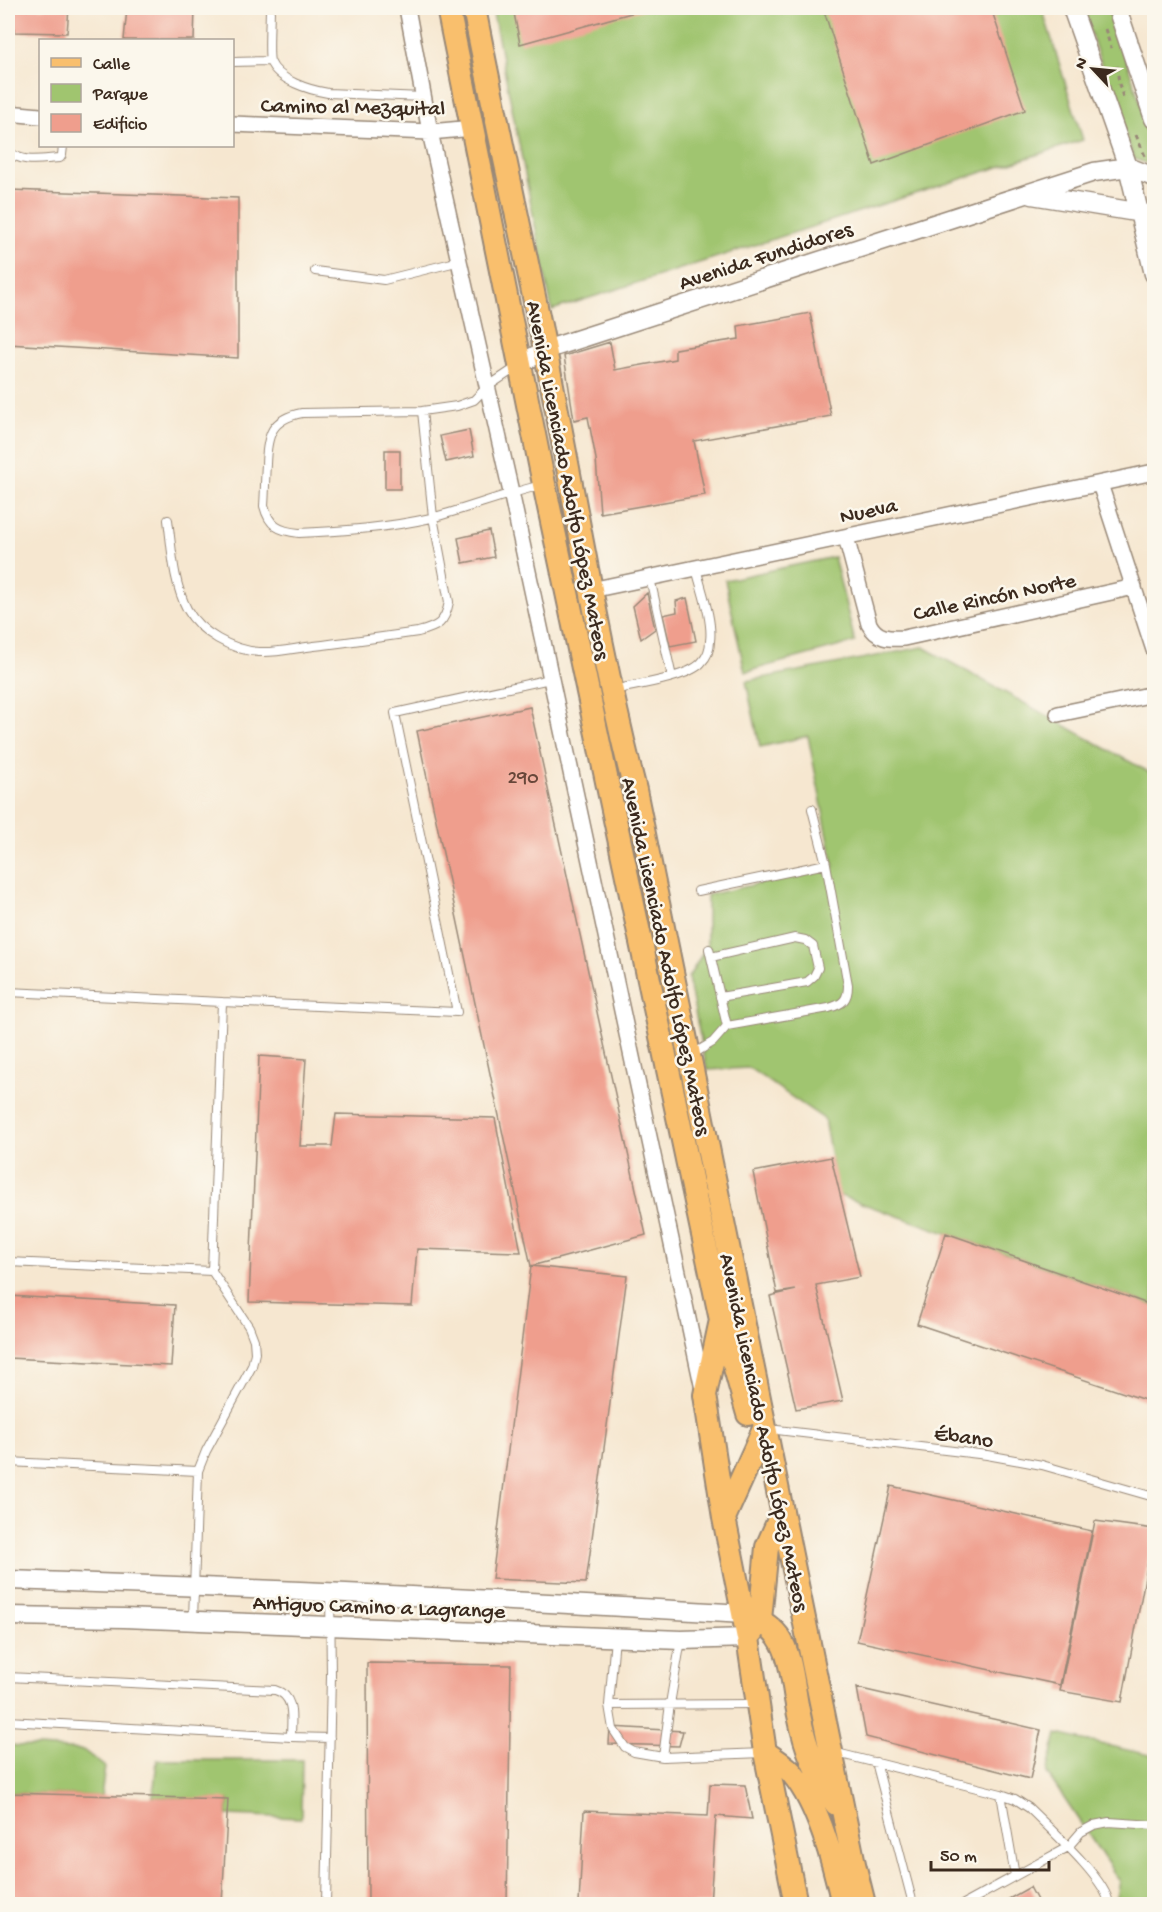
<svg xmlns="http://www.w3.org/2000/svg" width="1162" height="1912" viewBox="0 0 1162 1912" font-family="'Gochi Hand',sans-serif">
	<rect width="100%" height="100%" fill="#fbf7ec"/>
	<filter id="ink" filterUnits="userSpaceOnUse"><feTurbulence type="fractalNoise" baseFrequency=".0167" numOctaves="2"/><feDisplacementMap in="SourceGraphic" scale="12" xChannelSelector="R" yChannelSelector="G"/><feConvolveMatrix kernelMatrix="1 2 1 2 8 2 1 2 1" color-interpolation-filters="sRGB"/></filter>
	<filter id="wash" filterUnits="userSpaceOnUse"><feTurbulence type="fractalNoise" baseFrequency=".008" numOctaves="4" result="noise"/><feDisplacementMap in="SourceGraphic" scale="24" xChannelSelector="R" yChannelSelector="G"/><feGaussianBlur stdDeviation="1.35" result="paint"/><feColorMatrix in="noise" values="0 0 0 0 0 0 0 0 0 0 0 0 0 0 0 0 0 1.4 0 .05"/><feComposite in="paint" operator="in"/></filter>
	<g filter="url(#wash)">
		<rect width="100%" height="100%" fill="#f6e7d0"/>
		<path fill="#a0c56f" stroke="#6e7846" stroke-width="1.5" d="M492,8H1042L1083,140L552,310Z
			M1082,8H1109L1154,144V166L1134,159Z
			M834,557L855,642L745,672L725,580Z
			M923,647L1154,775V1306L838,1195L824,1119L749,1068L707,1070L688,978L707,946V895L834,867L808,736L760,747L746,681Z
			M1057,1734L1154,1756V1904H1115L1119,1880L1047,1773Z
			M8,1745L83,1750L105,1767L101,1796L8,1793Z
			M157,1760H302L301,1818L227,1815L228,1800L153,1797Z"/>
		<g id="blocks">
			<path fill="#ef9e8d" d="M14,8H69L67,33L14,32Z
				M127,8H195L194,40H124Z
				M513,8H649L520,44Z
				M823,8H991L1025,110L874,165Z
				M9,190L238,198V358L8,344V205Z
				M810,313L831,416L694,441L705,495L600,513L596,459L588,417L574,420L564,356L610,342L615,370L675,359V349L739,339L738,326Z
				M469,430L474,456L446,462L440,436Z
				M385,450H400V489H385Z
				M489,531L494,557L463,563L458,538Z
				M647,593L655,629L641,639L633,606Z
				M687,598L696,641L670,646L663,615L677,612L676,601Z
				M530,707L646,1235L531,1266L417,731Z
				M259,1056L306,1059L300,1146H332L336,1114L495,1118L521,1252L417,1249L412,1306L249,1302Z
				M831,1157L860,1277L816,1285L843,1401L796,1409L770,1296L796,1290L777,1293L753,1172Z
				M946,1233L1154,1306V1403L917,1324Z
				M531,1266L627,1276L586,1583L492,1579Z
				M8,1296L175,1305L171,1366L8,1358Z
				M891,1486L1092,1531L1060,1685L857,1641Z
				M1095,1521L1154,1529L1122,1702L1060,1691Z
				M367,1663L511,1665L507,1904H368Z
				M857,1688L1041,1730L1030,1779L866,1737Z
				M610,1727L683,1731L679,1746L609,1744Z
				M710,1784L745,1785L752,1819L716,1816L710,1904H579L584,1811L708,1816Z
				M8,1793L228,1799L222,1904H8Z
				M1030,1887L1039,1904H1000Z"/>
		</g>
	</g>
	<g filter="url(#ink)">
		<use href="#blocks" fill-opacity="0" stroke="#988877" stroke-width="1.5"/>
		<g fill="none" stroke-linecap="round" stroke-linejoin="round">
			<defs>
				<path id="service" d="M270,8C270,18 268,54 270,61C278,81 310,90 328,93L423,97
					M232,62L270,61
					M8,151C22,164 42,159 60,158L62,155L63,146
					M315,271L384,280L460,261
					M517,367L487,387L474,400L457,406L422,411L302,413C271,419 267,435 266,464C265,478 265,492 264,506C269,526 279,531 299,533C343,531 387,528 431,518C469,508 504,494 542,485
					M168,520C172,549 173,582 187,609C200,633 232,650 259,652C277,653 296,648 314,646C348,642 383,637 418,632C438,627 445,623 449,602L433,517L422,411
					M650,578L672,677
					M613,690C635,685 687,678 701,663C707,657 710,649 710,641C713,620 701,589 696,568
					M698,891L826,864L812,809
					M709,949L727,1026
					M711,957L795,938L805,940L813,946L818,968L814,976L807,982L720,997
					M8,992L222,1002
					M693,1054L713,1042L727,1026L829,1008C843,1004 848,1000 848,985L826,864
					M8,1262L212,1271
					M769,1429L987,1455L1042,1465L1154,1497
					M8,1462L198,1471
					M193,1620L198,1471L206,1451L252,1366L255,1353L254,1340L249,1327L212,1271L222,1002L457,1012L395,713L550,679
					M615,1638L609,1705L613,1729L625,1747L634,1752L663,1757L763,1753
					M8,1677L275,1690C296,1696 291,1719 291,1737
					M609,1705L755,1704
					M8,1721L291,1737L330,1738
					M833,1752L1001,1794L1015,1799L1029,1808C1048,1827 1107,1880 1109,1904
					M663,1757L670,1704L681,1640
					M876,1762L913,1904
					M1001,1794L1015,1876
					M326,1904L331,1676L330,1592
					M964,1904L1068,1847L1081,1832L1094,1825L1109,1822L1154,1825"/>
				<path id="minor" d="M407,8L430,132L511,492L703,1389
					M8,113L40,116
					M232,124L430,132L473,128
					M1100,484L1154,650
					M846,537L869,624C877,639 889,639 904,638L1134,587
					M591,590L1154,472
					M1058,714L1154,694"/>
				<path id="tertiary" d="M1072,8L1128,167L1154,274
					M1117,8L1154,119
					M1032,195L1154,215
					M520,364L545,350L1094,172L1128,167L1154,177
					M8,1580C253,1588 498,1599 744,1614
					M8,1616L124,1618L681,1640L748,1638"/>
				<path id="primary" d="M448,8L544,484L721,1320L705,1395L724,1518L748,1638L765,1752L796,1904
					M474,8C496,122 522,236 545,350C575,497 598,645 635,790L854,1864L864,1904
					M722,1322L748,1414
					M724,1518L764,1429
					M744,1614C757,1619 769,1624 778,1636C793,1657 793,1690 799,1715C806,1750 816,1774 836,1804
					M752,1632L760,1620L767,1547L782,1513
					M765,1752C774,1759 785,1765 792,1773C819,1805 834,1864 843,1904"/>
			</defs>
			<use href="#service" stroke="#988877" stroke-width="10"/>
			<use href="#minor" stroke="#988877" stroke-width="18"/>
			<use href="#tertiary" stroke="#988877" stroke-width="21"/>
			<use href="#primary" stroke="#988877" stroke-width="26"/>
			<path stroke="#988877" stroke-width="3" stroke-dasharray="4.5 4.5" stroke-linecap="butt" d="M1105,29L1111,48
				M1117,66L1119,84L1123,97
				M1136,135L1145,156"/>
			<use href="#service" stroke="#fff" stroke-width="8"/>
			<use href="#minor" stroke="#fff" stroke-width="15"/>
			<use href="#tertiary" stroke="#fff" stroke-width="18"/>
			<use href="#primary" stroke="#f9bf6d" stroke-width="22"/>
		</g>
	</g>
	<g text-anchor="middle" stroke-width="5" stroke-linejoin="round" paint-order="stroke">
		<g font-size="20" fill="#68473a">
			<text x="523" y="783">290</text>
		</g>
		<g font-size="22" fill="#3b2a1e" stroke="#fbf7ec">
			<text transform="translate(353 105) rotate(1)" y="8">Camino al Mezquital</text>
			<text transform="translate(765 254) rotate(-18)" y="8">Avenida Fundidores</text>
			<text transform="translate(570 480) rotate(79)" y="8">Avenida Licenciado Adolfo López Mateos</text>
			<text transform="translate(868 509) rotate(-12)" y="8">Nueva</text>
			<text transform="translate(994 595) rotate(-12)" y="8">Calle Rincón Norte</text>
			<text transform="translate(668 956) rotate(78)" y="8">Avenida Licenciado Adolfo López Mateos</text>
			<text transform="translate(766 1432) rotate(78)" y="8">Avenida Licenciado Adolfo López Mateos</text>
			<text transform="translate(964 1435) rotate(7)" y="8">Ébano</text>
			<text transform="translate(379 1605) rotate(2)" y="8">Antiguo Camino a Lagrange</text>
		</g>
	</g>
	<rect width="1162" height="1912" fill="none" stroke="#fbf7ec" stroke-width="30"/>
	<rect x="39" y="39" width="195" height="108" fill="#fbf7ec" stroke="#aea59a" stroke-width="1.5"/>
	<rect x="51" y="58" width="30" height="9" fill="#f9bf6d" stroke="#aea59a" stroke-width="1.5"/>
	<text x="93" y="69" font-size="18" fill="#3b2a1e">Calle</text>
	<rect x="51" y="84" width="30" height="18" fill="#a0c56f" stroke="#aea59a" stroke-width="1.5"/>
	<text x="93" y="99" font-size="18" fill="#3b2a1e">Parque</text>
	<rect x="51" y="114" width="30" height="18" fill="#ef9e8d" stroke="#aea59a" stroke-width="1.5"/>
	<text x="93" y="129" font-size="18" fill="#3b2a1e">Edificio</text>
	<g transform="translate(1093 69) rotate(296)" stroke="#fbf7ec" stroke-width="4.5" paint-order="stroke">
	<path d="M0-4.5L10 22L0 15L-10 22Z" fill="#3b2a1e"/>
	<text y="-9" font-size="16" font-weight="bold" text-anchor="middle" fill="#3b2a1e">N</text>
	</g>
	<path d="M931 1861v9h118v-9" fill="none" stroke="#3b2a1e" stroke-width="3"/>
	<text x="940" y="1861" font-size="18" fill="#3b2a1e" stroke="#fbf7ec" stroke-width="4.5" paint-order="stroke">50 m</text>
</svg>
